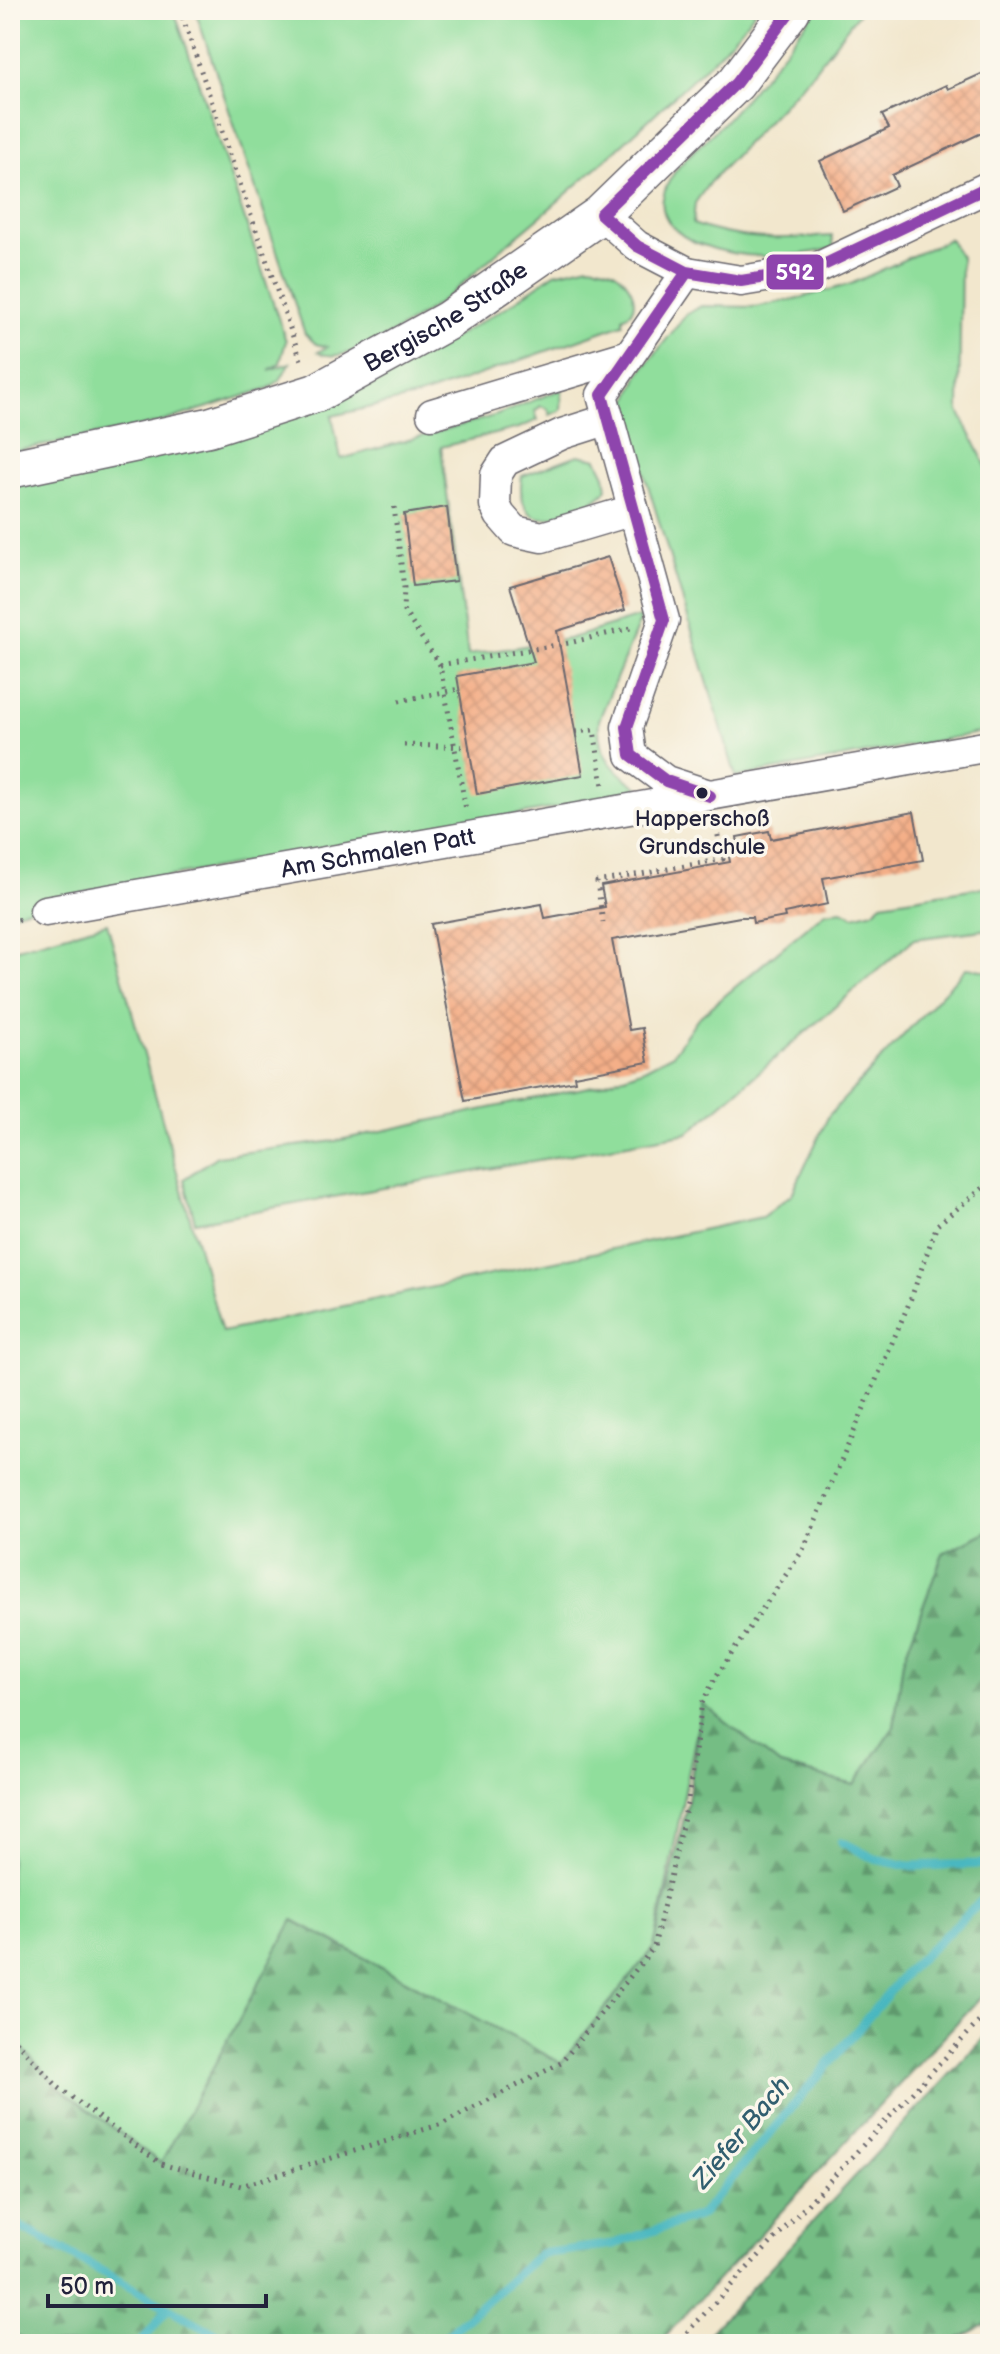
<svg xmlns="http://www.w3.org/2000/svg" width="1000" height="2354" viewBox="0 0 1000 2354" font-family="'Balsamiq Sans',sans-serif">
	<defs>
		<pattern id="forest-firs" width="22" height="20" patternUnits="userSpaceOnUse" patternTransform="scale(2)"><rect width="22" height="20" fill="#74bd84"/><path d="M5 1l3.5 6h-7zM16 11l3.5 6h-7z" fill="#5f996d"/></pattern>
		<pattern id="building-cross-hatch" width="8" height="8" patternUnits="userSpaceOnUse" patternTransform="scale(2)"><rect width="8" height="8" fill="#f4af88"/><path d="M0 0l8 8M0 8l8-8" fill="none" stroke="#d19676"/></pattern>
	</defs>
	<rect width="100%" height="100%" fill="#fbf7ec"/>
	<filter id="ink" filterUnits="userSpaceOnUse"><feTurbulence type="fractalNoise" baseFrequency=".0125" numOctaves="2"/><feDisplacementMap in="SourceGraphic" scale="16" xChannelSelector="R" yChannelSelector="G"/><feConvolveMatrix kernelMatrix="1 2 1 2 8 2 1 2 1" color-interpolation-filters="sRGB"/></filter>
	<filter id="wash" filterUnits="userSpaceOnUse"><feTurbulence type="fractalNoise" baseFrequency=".006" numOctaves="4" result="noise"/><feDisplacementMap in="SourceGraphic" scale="32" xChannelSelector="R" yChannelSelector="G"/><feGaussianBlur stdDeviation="1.8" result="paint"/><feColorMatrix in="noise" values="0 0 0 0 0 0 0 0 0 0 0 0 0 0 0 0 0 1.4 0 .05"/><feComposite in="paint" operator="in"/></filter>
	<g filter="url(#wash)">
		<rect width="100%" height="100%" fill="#f2e7cd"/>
		<path fill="#90de9c" stroke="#59806c" stroke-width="2" d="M10,10H174L286,341L280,363L269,370L290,363L280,380L269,388L158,423L10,452Z
			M195,10H756C729,48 692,79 658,111C609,157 560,201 507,244C480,267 453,295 423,314C400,329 343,367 318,352L327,347L316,344L305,334Z
			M816,10H861L808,78L710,182L695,203L693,224C741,242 782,239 832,236L834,248C786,259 743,261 697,243C679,236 659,219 663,198C668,168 703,144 723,123C756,87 786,49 816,10Z
			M949,239L961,257L959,411L990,474V731L736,777L625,409L639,374L686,315L701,306L755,307L800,298L851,284Z
			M589,265C598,266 607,267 614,271C631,281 644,307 623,318V324L419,396L332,416L341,459L497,415L562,389L561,410L550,415L548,409L541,406L535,411L538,420L519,428L441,447L468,655L568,639L642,616L599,720C596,758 616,772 645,792L98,889L10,914V484L424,355L508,306L555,273Z
			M578,455L597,459L605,475L607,489C596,502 586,505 570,510C563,512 553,518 546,518C522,519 519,493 522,476Z
			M990,886V929L914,939L688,1133L195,1222L184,1179L217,1156L335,1141L598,1085L644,1069L673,1054L697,1019L825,912L842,910L854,916L873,911L882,903Z
			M107,923L222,1332L762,1217L792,1194L829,1115L966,968L990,971V1530L943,1553L903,1661L894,1727L854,1785L780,1765L702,1704L654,1947L561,2063L294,1920L161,2164L58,2087L10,2035V950Z"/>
		<path fill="url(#forest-firs)" stroke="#4b7060" stroke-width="2" d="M990,1530V1987L658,2344H26L27,2342L10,2330V2035L58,2087L161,2163L293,1920L561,2063L654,1947L688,1800L702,1703L780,1765L854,1785L894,1727L903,1661L943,1553Z
			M990,2031V2322L948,2344H699Z"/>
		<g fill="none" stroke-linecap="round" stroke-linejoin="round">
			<path stroke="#48b7c0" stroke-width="9" d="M842,1842L875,1859L908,1866L990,1864
				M10,2221L234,2344
				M140,2344L167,2309
				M437,2344L540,2254L614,2244L701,2215L907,1971L990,1893"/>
		</g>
		<g id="blocks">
			<path fill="url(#building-cross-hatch)" d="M990,70V129L892,175L897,186L843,211L820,161L889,128L882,115L946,85L948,89Z
				M447,507L456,581L413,586L404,514Z
				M608,557L625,610L557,631L583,775L477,794L457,676L534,662L510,586Z
				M914,812L923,860L823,878L828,904L784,913L785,917L753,923L752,917H740L612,940L629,1030L642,1028L648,1062L574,1076L575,1081L465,1101L431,924L542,904L545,918L605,907L601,886L730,862L727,846L738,844L737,837L769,831L771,839Z"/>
		</g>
	</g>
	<g filter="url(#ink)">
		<use href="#blocks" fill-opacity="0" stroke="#6b676e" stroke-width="2"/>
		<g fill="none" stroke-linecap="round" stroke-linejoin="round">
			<defs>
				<g id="minor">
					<path d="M601,214L637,246L687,272L741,281L815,269L990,186"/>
					<path d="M687,272L602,395L664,620L627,727L631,755L666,781L706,794"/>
					<path d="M432,414L629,355"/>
					<path d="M609,419L562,434L505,461L496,475L495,505L500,515L514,531L542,537L633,510"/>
					<path id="s1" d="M45,911L990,746"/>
				</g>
				<g id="major">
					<path id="s2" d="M10,469L209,427L316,393L447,321L601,214L736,83L791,10"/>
				</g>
			</defs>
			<use href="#minor" stroke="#6b676e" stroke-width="33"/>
			<use href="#major" stroke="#6b676e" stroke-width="41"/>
			<path stroke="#6b676e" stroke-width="5" stroke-dasharray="2 6" stroke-linecap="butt" d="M180,10L302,363
				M394,507L404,588L403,610L440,665L466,810
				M440,665L569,643L631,628
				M399,701L459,689
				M575,732L594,730L603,786
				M404,745L469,747
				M10,922L21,919
				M603,923L597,882L723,859L715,822
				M10,2035L58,2087L161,2164L241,2186L442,2124L561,2063L654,1947L688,1800L702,1703L717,1675L803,1550L910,1301L937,1225L984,1187L990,1188
				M676,2344L990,2010
				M970,2344L990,2334"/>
			<use href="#minor" stroke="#fff" stroke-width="30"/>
			<use href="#major" stroke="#fff" stroke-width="38"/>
			<defs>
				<path id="bus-1" d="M601,214L637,246L687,272L741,281L815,269L990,186
					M601,214L736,83L791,10
					M687,272L602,395L664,620L627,727L631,755L666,781L710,796"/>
			</defs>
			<use href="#bus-1" stroke="#fbf7ec" stroke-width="18"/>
			<use href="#bus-1" stroke="#8e44ad" stroke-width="12"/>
		</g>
	</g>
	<circle fill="#22223b" stroke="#fbf7ec" stroke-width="3" cx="702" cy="793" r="7"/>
	<g text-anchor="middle" stroke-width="7" stroke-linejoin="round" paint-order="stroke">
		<g font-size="22" fill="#22223b" stroke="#fbf7ec">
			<text x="702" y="826">Happerschoß<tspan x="702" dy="28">Grundschule</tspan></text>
		</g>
		<g font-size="24" fill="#22223b" stroke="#fbf7ec">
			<text dy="8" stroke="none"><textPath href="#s2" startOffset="466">Bergische Straße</textPath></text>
			<text dy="8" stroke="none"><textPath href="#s1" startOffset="338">Am Schmalen Patt</textPath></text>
		</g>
		<g font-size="26" font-style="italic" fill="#315e70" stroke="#fbf7ec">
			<text transform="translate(741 2132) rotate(-50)" y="9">Ziefer Bach</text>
		</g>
	</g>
	<rect stroke="#fbf7ec" stroke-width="3" x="765" y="253" width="60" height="38" rx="8" fill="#8e44ad"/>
	<g font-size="22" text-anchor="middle" font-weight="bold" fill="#fff">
		<text x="795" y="280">592</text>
	</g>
	<rect width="1000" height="2354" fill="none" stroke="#fbf7ec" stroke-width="40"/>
	<path d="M48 2294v12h218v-12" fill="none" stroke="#22223b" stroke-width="4"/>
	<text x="60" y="2294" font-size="24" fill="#22223b" stroke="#fbf7ec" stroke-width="6" paint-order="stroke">50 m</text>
</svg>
